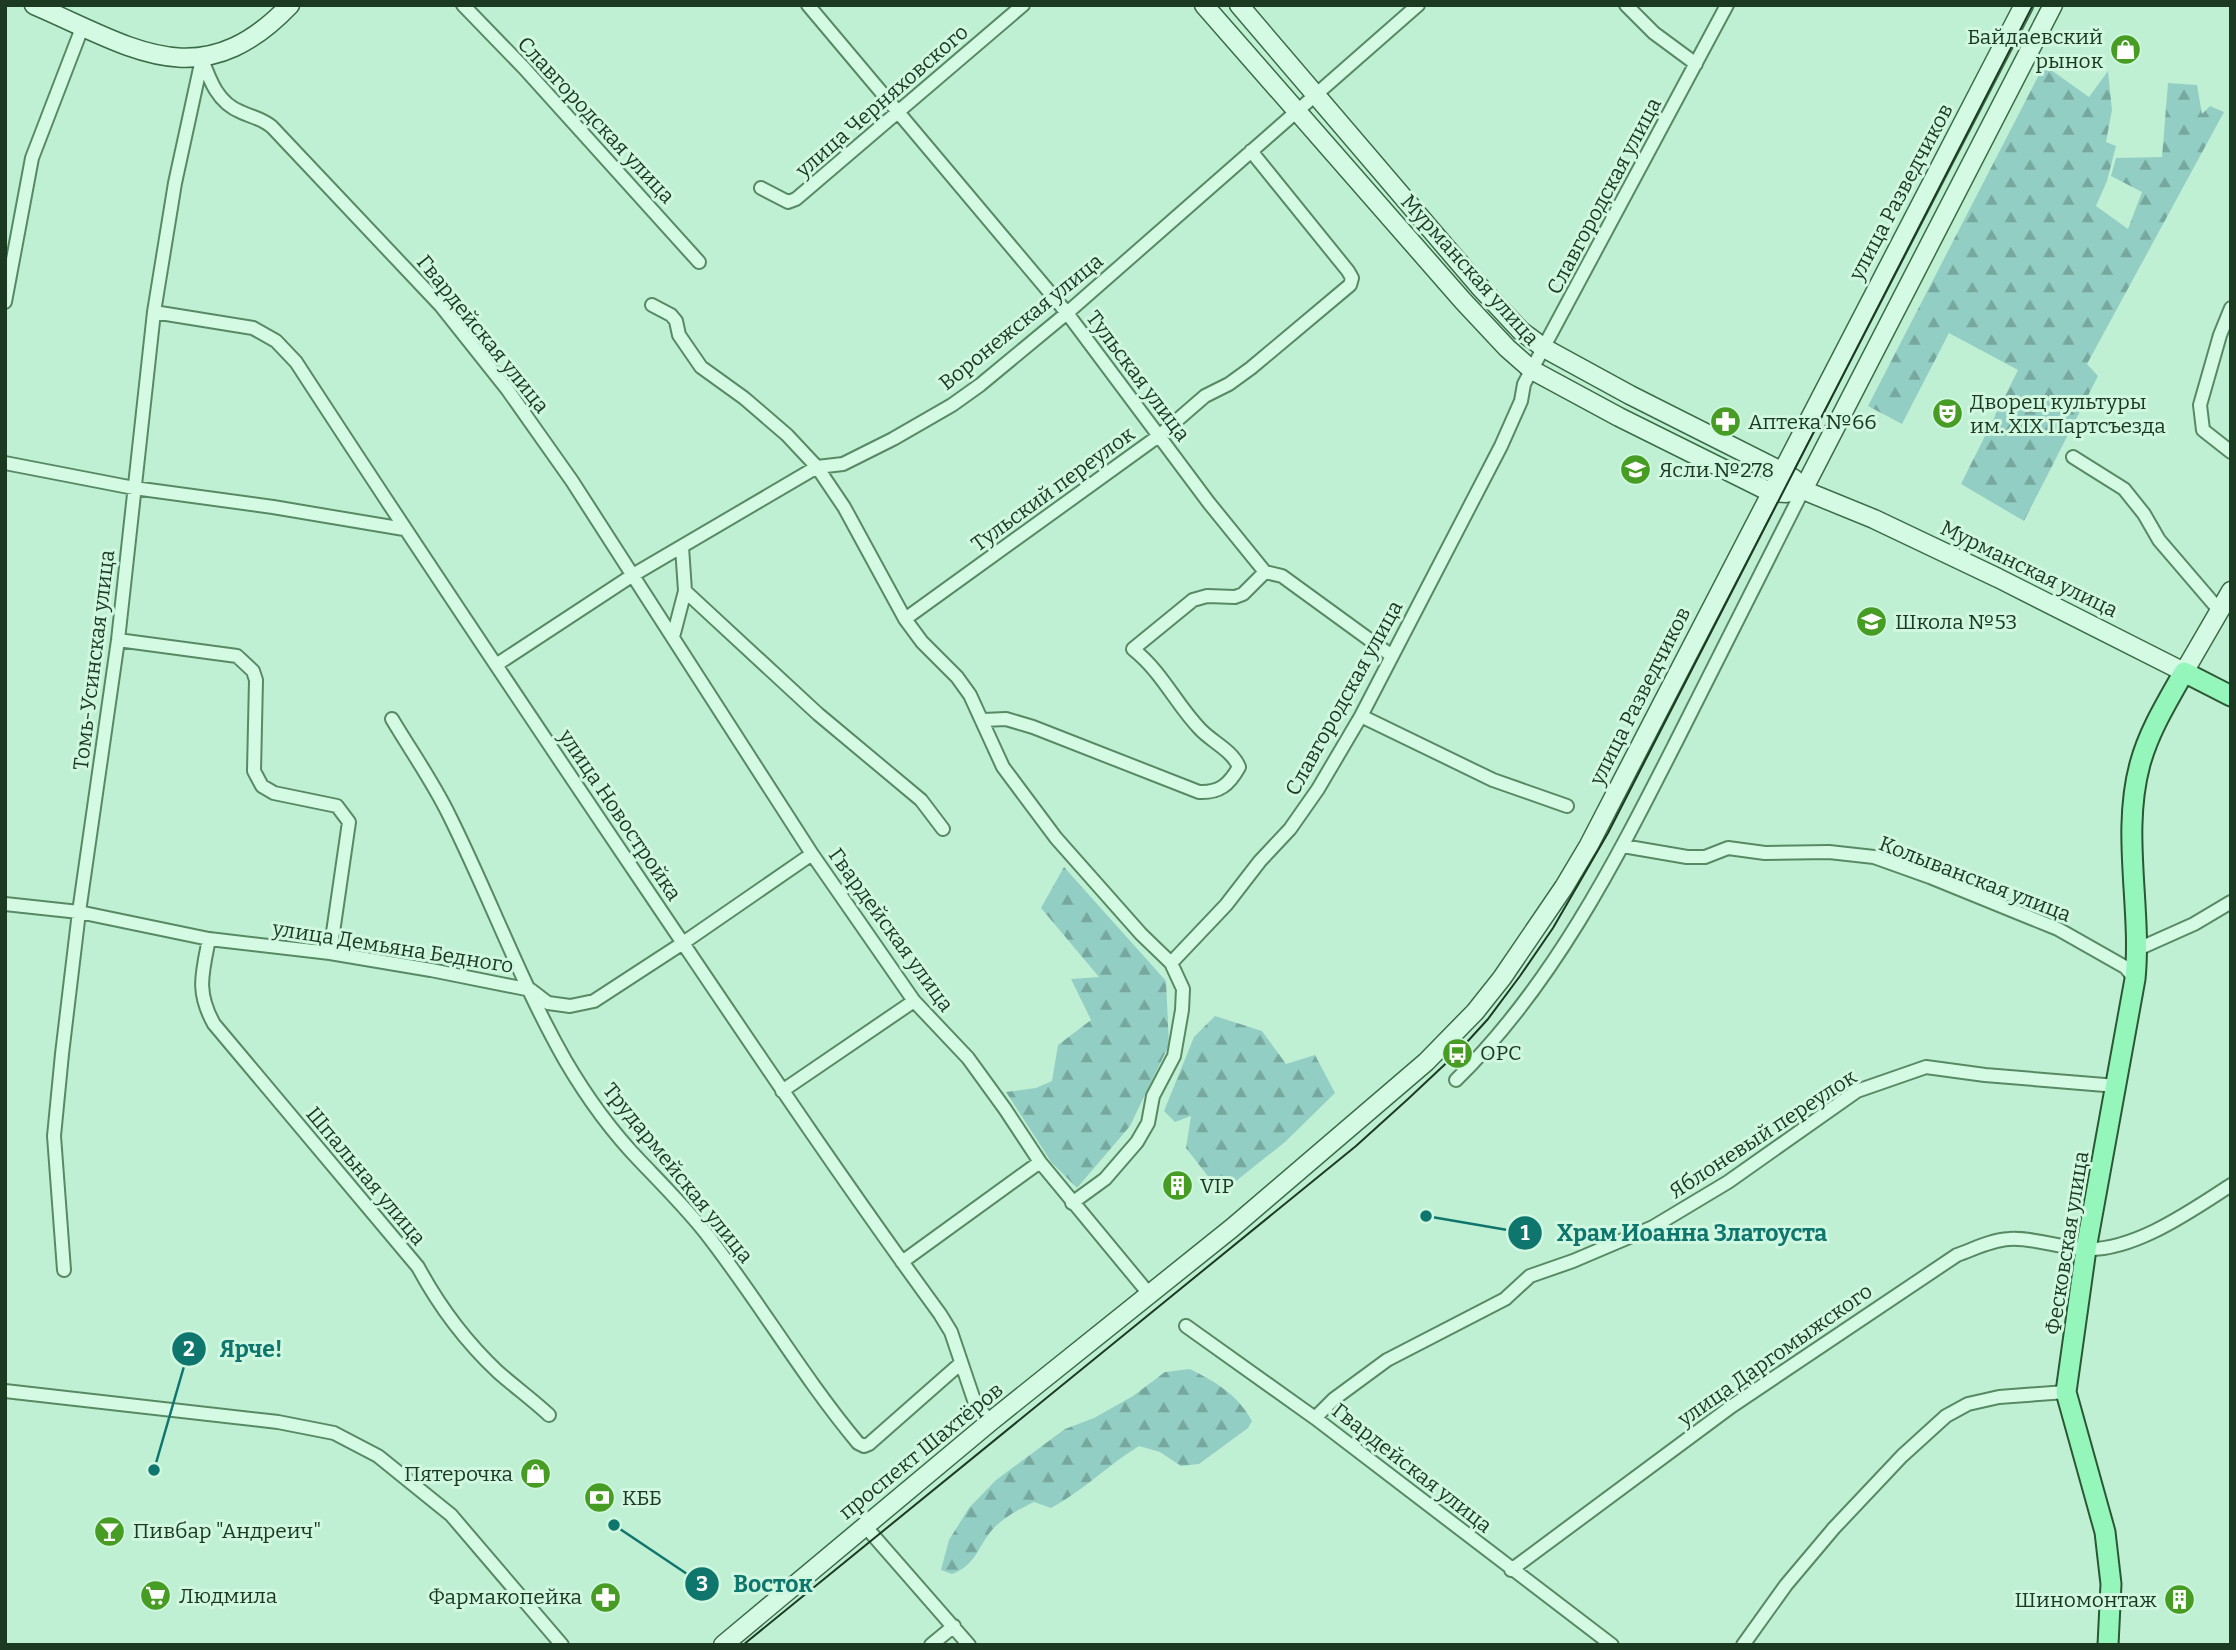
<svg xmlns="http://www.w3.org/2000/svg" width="2236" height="1650" viewBox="0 0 2236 1650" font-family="Bitter,serif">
	<defs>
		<pattern id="forest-firs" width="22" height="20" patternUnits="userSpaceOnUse" patternTransform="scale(1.75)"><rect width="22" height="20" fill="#93cec4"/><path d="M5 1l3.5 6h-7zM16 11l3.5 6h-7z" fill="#77a89f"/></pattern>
	</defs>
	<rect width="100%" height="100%" fill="#c0f0d4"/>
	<path fill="url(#forest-firs)" d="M2044,65L2089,97L2108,71L2112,110L2106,142L2116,146L2107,181L2096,206L2128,229L2142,192L2111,176L2116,158L2162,157L2168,83L2197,85L2202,114L2210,106L2224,112L2087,364L2098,376L2024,521L1961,484L2018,370L1949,333L1902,424L1868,406Z
		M1064,867L1166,981L1169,1045L1130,1126L1077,1188L1052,1163L1006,1092L1036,1088L1052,1081L1058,1045L1091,1020L1071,979L1099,977L1041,908Z
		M1215,1016L1262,1031L1286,1064L1315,1055L1335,1093L1285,1142L1221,1193L1186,1148L1191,1116L1175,1122L1164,1111L1194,1037Z
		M1190,1369C1216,1382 1238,1395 1252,1421L1248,1428L1199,1464L1181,1466L1160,1452L1139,1446C1108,1465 1083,1491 1051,1508L1034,1502C1018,1510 1005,1516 992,1530C977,1548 976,1565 952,1574L941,1570L949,1540L969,1508L996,1480L1065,1429L1094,1418L1133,1396L1165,1372Z"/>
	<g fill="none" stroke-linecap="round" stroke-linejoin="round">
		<defs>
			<path id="street" d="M463,5L524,68L699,262
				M808,5L1067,313L1209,503L1265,572L1282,576L1392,656
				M1626,5L1654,33L1696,64
				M202,59C210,81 218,103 241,112C252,117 263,119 272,127L441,306L507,389L572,481L812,854L914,1001L968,1058L1005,1109L1040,1162L1150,1295
				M761,188L788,202L796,199L1023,5
				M5,302L32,158L82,28
				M652,305L671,315L676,321L679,335L701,367L744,398L787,435L817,467L844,507L905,619L922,642L957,677L970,695L1003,767L1056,838L1141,934L1171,963L1183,989L1182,1010L1174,1056L1153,1096L1148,1123L1137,1142L1105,1179L1072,1203
				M2231,308L2220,335L2200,405L2203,430L2231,452
				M154,312L253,328L276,341L296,362C409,536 525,709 641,881C739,1026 836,1172 940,1314L951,1332L975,1403L990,1422
				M2073,457L2124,489L2144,514L2159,540L2219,610
				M5,463L134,488L273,507L404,529
				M685,591L818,714L921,800L943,829
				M905,619L1160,435L1205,396L1229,384L1251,368L1350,285L1352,278L1348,271L1251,151
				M673,637L685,591L682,547
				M118,640L237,656L253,671L256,680L254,771L262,786L274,793L337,806L349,822L330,953
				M496,665L633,575L817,467L843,464L893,439L952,405L980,385L1067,313L1418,5
				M1361,716L1493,780L1567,806
				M392,719C411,751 433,782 449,815C489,895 520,981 565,1060C586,1096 612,1132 641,1162C663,1185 685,1207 705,1232C759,1301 802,1376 858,1443L864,1446L869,1444L961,1363
				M983,720L1006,719L1033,727L1199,792C1219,793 1229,785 1239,767C1232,750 1212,742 1200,729C1175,703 1163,673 1133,649L1193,600L1207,596L1235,597L1243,594L1265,572
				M1623,846L1687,857H1705L1728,848L1765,853L1829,852L1874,857L1930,877L2058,929L2125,967L2135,979
				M5,904L79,912L209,939L330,953L431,970L531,990L548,1003L570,1006L594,1001L683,943L812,854
				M209,939C202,974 196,992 214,1024L418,1267C439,1306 465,1341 498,1372C515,1387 533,1400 549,1415
				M2138,949L2194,924L2231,902
				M1171,963L1226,905L1260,861L1290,829L1318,789L1361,716L1501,446L1521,401L1524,384L1727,5
				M1456,1080C1553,985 1615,862 1676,742C1718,658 1761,575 1803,490
				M782,1091L914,1001
				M902,1262L1040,1162
				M64,1270L54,1136L62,1054L79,912L118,640L154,312L175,183L202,59
				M1186,1326L1315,1418L1612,1645
				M5,1391L278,1422L334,1433L378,1456L451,1515L562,1645
				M1315,1418L1334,1399L1387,1360L1505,1299L1530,1276L1573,1261L1653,1227L1728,1182L1857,1091L1926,1067L1985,1075L2117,1086
				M865,1526L969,1645
				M1511,1570L1732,1406L1957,1255C1974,1249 1991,1240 2009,1239C2032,1237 2060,1248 2084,1249C2133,1252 2191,1211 2231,1185
				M931,1645L954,1626
				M1743,1645L1786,1585L1834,1528L1902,1456L1946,1416L1968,1404L1999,1397L2066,1392"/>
			<path id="secondary" d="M34,5C132,47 200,99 290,5
				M1204,5L1463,301L1507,348L1532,370L1619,417L1770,492L1786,493L1803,490
				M1239,5L1479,286L1521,331L1544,348L1630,395L1781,471L1794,479L1803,490L1874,519L1998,578L2184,672L2231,591
				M1803,490L2053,5
				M723,1645L990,1422L1232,1228L1426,1062L1475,1012L1502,978L1564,887L1589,845L2024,5"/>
			<path id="primary" d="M2108,1645L2111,1584L2105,1532L2066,1392L2086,1249L2135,979C2142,908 2121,834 2140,764C2149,731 2167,702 2184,672L2231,696"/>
		</defs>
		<use href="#street" stroke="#578a63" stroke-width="16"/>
		<use href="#secondary" stroke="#3a6c45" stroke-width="21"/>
		<use href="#primary" stroke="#2c5733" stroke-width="23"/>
		<use href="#street" stroke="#d4fae4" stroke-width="12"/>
		<use href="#secondary" stroke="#d4fae4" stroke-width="18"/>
		<use href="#primary" stroke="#95f6bc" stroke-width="19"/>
		<path stroke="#1c3922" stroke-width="2" d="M743,1645L1356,1146L1408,1099L1457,1053L1488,1019L1520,976L1553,928L1608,833L2033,5"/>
	</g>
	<defs>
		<symbol id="shop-disc" viewBox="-11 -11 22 22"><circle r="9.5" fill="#479c24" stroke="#d0f7e0"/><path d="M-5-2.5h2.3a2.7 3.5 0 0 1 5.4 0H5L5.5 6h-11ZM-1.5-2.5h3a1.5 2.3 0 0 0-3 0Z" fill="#fff"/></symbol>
		<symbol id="theatre-disc" viewBox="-11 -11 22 22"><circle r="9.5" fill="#479c24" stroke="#d0f7e0"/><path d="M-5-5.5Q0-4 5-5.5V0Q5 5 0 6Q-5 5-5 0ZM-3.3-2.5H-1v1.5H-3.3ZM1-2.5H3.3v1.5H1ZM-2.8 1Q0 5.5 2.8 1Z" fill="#fff"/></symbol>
		<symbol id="pharmacy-disc" viewBox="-11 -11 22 22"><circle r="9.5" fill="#479c24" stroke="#d0f7e0"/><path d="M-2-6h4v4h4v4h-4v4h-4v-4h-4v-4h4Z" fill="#fff"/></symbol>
		<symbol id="school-disc" viewBox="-11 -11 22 22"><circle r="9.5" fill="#479c24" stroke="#d0f7e0"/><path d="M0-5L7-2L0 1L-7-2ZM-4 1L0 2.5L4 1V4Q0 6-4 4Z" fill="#fff"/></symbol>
		<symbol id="bus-disc" viewBox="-11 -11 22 22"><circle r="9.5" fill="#479c24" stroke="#d0f7e0"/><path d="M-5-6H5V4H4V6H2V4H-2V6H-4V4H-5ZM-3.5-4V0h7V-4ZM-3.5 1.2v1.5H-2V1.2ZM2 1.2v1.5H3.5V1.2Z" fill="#fff"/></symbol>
		<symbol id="building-disc" viewBox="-11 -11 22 22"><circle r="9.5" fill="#479c24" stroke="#d0f7e0"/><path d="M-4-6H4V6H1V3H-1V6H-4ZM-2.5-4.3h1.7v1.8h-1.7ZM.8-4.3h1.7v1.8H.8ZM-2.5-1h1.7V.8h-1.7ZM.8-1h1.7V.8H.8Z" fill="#fff"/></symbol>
		<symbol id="bank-disc" viewBox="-11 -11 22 22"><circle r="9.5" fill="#479c24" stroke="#d0f7e0"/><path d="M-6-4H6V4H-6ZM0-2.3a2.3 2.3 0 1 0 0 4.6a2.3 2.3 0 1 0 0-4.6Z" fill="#fff"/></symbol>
		<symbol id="bar-disc" viewBox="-11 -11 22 22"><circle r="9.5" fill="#479c24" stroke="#d0f7e0"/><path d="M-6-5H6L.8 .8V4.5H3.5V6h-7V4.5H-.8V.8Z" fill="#fff"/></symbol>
		<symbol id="supermarket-disc" viewBox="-11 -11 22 22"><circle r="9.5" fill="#479c24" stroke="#d0f7e0"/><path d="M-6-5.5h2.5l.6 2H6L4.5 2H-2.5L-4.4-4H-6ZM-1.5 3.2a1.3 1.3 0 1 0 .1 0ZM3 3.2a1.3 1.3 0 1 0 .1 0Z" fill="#fff"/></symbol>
	</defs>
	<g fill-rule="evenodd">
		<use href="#shop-disc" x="2108" y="32" width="35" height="35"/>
		<use href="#theatre-disc" x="1930" y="396" width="35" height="35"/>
		<use href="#pharmacy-disc" x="1708" y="404" width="35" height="35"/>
		<use href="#school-disc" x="1618" y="452" width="35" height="35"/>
		<use href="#school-disc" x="1854" y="604" width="35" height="35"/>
		<use href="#bus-disc" x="1440" y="1036" width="35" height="35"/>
		<use href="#building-disc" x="1160" y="1168" width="35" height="35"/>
		<use href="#shop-disc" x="518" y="1456" width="35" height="35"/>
		<use href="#bank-disc" x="582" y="1480" width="35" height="35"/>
		<use href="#bar-disc" x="92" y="1514" width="35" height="35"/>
		<use href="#supermarket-disc" x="138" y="1578" width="35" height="35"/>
		<use href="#pharmacy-disc" x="588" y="1580" width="35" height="35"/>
		<use href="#building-disc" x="2162" y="1582" width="35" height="35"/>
	</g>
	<g text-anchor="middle" stroke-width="6" stroke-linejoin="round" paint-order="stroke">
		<g font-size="21" fill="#1c3922" stroke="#d0f7e0" text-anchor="start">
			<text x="2103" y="44" text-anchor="end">Байдаевский<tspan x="2103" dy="24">рынок</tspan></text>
			<text x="1970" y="409">Дворец культуры<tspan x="1970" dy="24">им. XIX Партсъезда</tspan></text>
			<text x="1748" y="429">Аптека №66</text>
			<text x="1659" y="477">Ясли №278</text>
			<text x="1895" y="629">Школа №53</text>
			<text x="1480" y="1060">ОРС</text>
			<text x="1200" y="1193">VIP</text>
			<text x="513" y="1481" text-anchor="end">Пятерочка</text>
			<text x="622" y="1505">КББ</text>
			<text x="133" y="1538">Пивбар "Андреич"</text>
			<text x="179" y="1603">Людмила</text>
			<text x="582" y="1604" text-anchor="end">Фармакопейка</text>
			<text x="2157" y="1607" text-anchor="end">Шиномонтаж</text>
		</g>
		<g font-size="21" fill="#1c3922" stroke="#d0f7e0">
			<text transform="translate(882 101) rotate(-41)" y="7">улица Черняховского</text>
			<text transform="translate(596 120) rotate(47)" y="7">Славгородская улица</text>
			<text transform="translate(1901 192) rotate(-62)" y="7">улица Разведчиков</text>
			<text transform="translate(1604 196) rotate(-62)" y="7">Славгородская улица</text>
			<text transform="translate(1470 270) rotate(48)" y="7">Мурманская улица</text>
			<text transform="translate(1021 322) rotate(-39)" y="7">Воронежская улица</text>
			<text transform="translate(483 334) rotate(51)" y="7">Гвардейская улица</text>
			<text transform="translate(1138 376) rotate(53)" y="7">Тульская улица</text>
			<text transform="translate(1053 489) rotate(-36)" y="7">Тульский переулок</text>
			<text transform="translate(2029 569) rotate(26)" y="7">Мурманская улица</text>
			<text transform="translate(94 660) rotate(-83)" y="7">Томь-Усинская улица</text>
			<text transform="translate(1640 696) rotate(-63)" y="7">улица Разведчиков</text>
			<text transform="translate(1344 698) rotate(-61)" y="7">Славгородская улица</text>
			<text transform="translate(620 815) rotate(56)" y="7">улица Новостройка</text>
			<text transform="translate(1975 879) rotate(21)" y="7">Колыванская улица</text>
			<text transform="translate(891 930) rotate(54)" y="7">Гвардейская улица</text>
			<text transform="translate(393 947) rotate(9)" y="7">улица Демьяна Бедного</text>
			<text transform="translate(1763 1134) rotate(-33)" y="7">Яблоневый переулок</text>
			<text transform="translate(678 1173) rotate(51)" y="7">Трудармейская улица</text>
			<text transform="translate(366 1176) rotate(50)" y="7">Шпальная улица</text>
			<text transform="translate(2067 1243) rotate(-81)" y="7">Фесковская улица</text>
			<text transform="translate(1775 1355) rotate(-35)" y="7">улица Даргомыжского</text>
			<text transform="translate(921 1451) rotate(-39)" y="7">проспект Шахтёров</text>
			<text transform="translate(1412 1468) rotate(38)" y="7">Гвардейская улица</text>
		</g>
	</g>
	<path fill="none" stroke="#0f766e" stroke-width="2.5" d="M1426 1216L1525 1233M154 1470L189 1349M614 1525L702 1584"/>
	<g fill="#0f766e" stroke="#d0f7e0" stroke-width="2.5">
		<circle cx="1426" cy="1216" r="7"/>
		<circle cx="154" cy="1470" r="7"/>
		<circle cx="614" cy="1525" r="7"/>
		<circle cx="1525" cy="1233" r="18"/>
		<circle cx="189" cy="1349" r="18"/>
		<circle cx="702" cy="1584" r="18"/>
	</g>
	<g font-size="21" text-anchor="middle" font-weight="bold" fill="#fff">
		<text x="1525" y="1240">1</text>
		<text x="189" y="1356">2</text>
		<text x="702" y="1591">3</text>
	</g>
	<g font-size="23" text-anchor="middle" font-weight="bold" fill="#0f766e" stroke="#d0f7e0" stroke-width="6" stroke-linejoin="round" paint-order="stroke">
		<text x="1692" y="1241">Храм Иоанна Златоуста</text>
		<text x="251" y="1357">Ярче!</text>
		<text x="773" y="1592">Восток</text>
	</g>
	<rect width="2236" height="1650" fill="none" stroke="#1c3922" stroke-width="14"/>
</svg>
